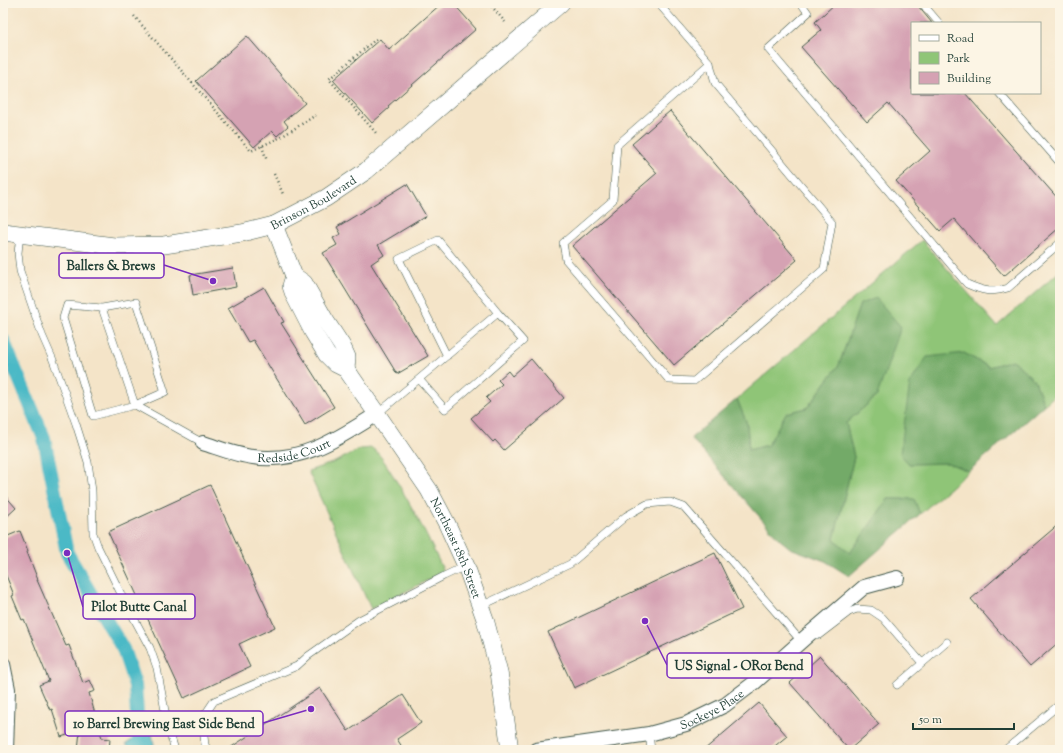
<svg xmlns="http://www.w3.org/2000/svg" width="1063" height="753" viewBox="0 0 1063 753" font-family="'Sorts Mill Goudy',serif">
	<rect width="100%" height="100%" fill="#fcf5e5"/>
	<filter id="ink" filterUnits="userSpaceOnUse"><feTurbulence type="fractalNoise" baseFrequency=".025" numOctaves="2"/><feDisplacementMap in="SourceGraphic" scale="8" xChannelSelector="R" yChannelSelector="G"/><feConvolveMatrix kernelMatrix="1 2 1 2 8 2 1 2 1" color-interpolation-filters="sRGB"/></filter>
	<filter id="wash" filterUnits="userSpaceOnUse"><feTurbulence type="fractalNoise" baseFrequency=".012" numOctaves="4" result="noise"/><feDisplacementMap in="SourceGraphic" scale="16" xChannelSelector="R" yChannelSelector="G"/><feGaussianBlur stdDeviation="0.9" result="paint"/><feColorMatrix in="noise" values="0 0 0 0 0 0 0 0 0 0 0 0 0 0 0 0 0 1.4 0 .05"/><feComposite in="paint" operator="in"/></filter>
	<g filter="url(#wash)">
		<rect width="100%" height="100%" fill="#f4e4c8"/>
		<path fill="#8fc577" stroke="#578156" d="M922,240L997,326L1060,271V391L1044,405L1035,381L1013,360L989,367L964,353L909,464L948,463L969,471L920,514L914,499H888L850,553L834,539L854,457L846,423L877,396L860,304L839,365L807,408L786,413L768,445L749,450L747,424L737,399Z
			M372,448C382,456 387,466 394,477C413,508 429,539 444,572L371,609L308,471L335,462L360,449Z"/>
		<path fill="#73aa68" stroke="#49744e" d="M876,298L901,327L877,396L846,423L854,457L834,539L850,553L888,499H914L920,514L849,576L825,561L790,548L779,539L691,438L737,399L747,424L749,450L768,445L786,413L807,408L839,365L860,304Z
			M964,353L989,367L1013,360L1035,381L1044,405L969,471L948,463L909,464L900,454L910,383L927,357Z"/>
		<path fill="#4cb9c6" stroke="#367b7d" d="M151,728L155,750H130L126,744Z"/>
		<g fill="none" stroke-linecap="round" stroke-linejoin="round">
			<path stroke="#4cb9c6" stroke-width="14" d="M3,340L44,438L67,553L123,649L135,685L139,742L144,750"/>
		</g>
		<g id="blocks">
			<path fill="#d5a2b3" d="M442,3H453L476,29L388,106L389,108L372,123L333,80L380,39L389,50Z
				M836,3H917L918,6L932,23H912V93H965L1060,201V227L1004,276L954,219L940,231L896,181L930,151L888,103L867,122L801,47L821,30L815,22Z
				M247,36L305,103L284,121L288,126L277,136L272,131L254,147L196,81Z
				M670,111L797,260L674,365L572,246L657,173L632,144Z
				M407,184L426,216L378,245L384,255L371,264L428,356L397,374L323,253L337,245L333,238L341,234L337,227Z
				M233,268L236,287L193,295L190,275Z
				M264,287L284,322L281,323L334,407L305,425L253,340L248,342L228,308Z
				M531,359L564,398L504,450L495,440L493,442L471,418L490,402L486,398L502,384L498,380L508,371L512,376Z
				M210,485L275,627L239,644L250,667L184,698L108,532Z
				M3,493L16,508L3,520Z
				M1060,523V641L1030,667L971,599Z
				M20,531L28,551L27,552L38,580H37L66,646L69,645L83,683L90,680L95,691L89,693L102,738L110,739L109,750H78L80,731L61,737L52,709L50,710L39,685L49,681L24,619L22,620L12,596L14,595L3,568V538Z
				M715,553L742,609L574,688L548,632Z
				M820,656L879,724L849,750L790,683Z
				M320,688L348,731L403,695L421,723L397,739L404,750H227Z
				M759,703L787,736L770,750H704Z"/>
		</g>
	</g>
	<g filter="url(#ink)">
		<use href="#blocks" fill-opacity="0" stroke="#3f564a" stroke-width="1"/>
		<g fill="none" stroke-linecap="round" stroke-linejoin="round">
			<defs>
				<path id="service" d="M658,3L710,63L715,83L832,222L824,269L694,381L669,380L566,260L563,243L613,200L617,145L710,63
					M801,3L808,13L768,49L967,284C983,291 990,293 1008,288L1060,243
					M922,3L939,23
					M999,93L1060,163
					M20,234L18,253L20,271L42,335L53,360L76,424L88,462L92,491L93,533L98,547L123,598L150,648L157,668L168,727L175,750
					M102,308L135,405L165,392L136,302L102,308L67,305L63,318L93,416L135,405L203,443
					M419,379L445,409L523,341L498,313L438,240L399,259L447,356
					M377,414L498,313
					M481,606L570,564L626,516L647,504L670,502L684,507L801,641
					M817,635H819L849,612L857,609L871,610L883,618L922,663
					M897,685L947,642
					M649,734L651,750
					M208,750L205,745L202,719L214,701L297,666L308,656L359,620L444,576L465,566
					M1005,750L1060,704"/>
				<g id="minor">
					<path id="s1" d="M203,443C219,448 236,455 253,457C301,464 339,438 377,414"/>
					<path d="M3,664L8,689L6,750"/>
					<path id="s2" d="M536,750L649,734L686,724L725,705L754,683L807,636L864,587L897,578"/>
				</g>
				<g id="tertiary">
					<path d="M274,225L294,276L304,283L325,320L342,346L347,357L346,369"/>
					<path id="s3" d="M3,232L114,246L164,245L242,233L274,225L326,198L366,171L561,3"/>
					<path id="s4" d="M294,276L291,286L294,295L313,332L327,355L336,364L346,369L377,414L429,490L447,524L466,566L485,619L499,672L510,750"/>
				</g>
			</defs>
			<use href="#service" stroke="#3f564a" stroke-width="8"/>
			<use href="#minor" stroke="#3f564a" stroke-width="16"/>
			<use href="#tertiary" stroke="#3f564a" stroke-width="18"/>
			<path stroke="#3f564a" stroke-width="2.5" stroke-dasharray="1 3" stroke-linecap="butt" d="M489,3L505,22
				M134,16L251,151L281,137L316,115
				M376,39L329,79L376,133
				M262,146L267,161
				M274,174L283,194"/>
			<use href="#service" stroke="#fff" stroke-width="7"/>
			<use href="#minor" stroke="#fff" stroke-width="14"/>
			<use href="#tertiary" stroke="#fff" stroke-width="17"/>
		</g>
	</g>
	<g text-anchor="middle" stroke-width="3.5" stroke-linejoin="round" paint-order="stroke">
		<g font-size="12" fill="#1f3d34" stroke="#fcf5e5">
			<text dy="4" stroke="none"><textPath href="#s3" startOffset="319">Brinson Boulevard</textPath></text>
			<text dy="4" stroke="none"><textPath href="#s1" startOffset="94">Redside Court</textPath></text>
			<text dy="4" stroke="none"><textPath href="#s4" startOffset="323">Northeast 18th Street</textPath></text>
			<text dy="4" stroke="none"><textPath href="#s2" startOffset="182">Sockeye Place</textPath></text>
		</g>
	</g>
	<path fill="none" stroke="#7b2cbf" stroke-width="1.5" d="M213 281L164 265M67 553L83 607M645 621L667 665M311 709L263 723"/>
	<g fill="#7b2cbf" stroke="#fcf5e5" stroke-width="1.5">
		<circle cx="213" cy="281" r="4"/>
		<circle cx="67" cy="553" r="4"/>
		<circle cx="645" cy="621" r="4"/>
		<circle cx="311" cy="709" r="4"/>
	</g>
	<g fill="#fcf5e5" stroke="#7b2cbf" stroke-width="1.5">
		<rect x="59" y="253" width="105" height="25" rx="4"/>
		<rect x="83" y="594" width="112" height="25" rx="4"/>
		<rect x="667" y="653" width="145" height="25" rx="4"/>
		<rect x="65" y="711" width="198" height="25" rx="4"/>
	</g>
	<g font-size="13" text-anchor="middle" font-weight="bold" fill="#1f3d34">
		<text x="111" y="270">Ballers &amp; Brews</text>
		<text x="139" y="611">Pilot Butte Canal</text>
		<text x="739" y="670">US Signal - OR01 Bend</text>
		<text x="164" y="728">10 Barrel Brewing East Side Bend</text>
	</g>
	<rect width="1063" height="753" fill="none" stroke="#fcf5e5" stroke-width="16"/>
	<rect x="911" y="22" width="130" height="72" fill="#fcf5e5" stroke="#a4ab9e"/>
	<rect x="919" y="35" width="20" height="6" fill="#ffffff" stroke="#a4ab9e"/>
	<text x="947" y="42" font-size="12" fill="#1f3d34">Road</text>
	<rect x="919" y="52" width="20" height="12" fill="#8fc577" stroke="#a4ab9e"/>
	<text x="947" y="62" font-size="12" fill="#1f3d34">Park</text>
	<rect x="919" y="72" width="20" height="12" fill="#d5a2b3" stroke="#a4ab9e"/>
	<text x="947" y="82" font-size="12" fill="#1f3d34">Building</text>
	<path d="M913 723v6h101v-6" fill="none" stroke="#1f3d34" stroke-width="2"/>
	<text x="919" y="723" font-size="12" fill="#1f3d34" stroke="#fcf5e5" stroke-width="3" paint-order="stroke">50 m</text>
</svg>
